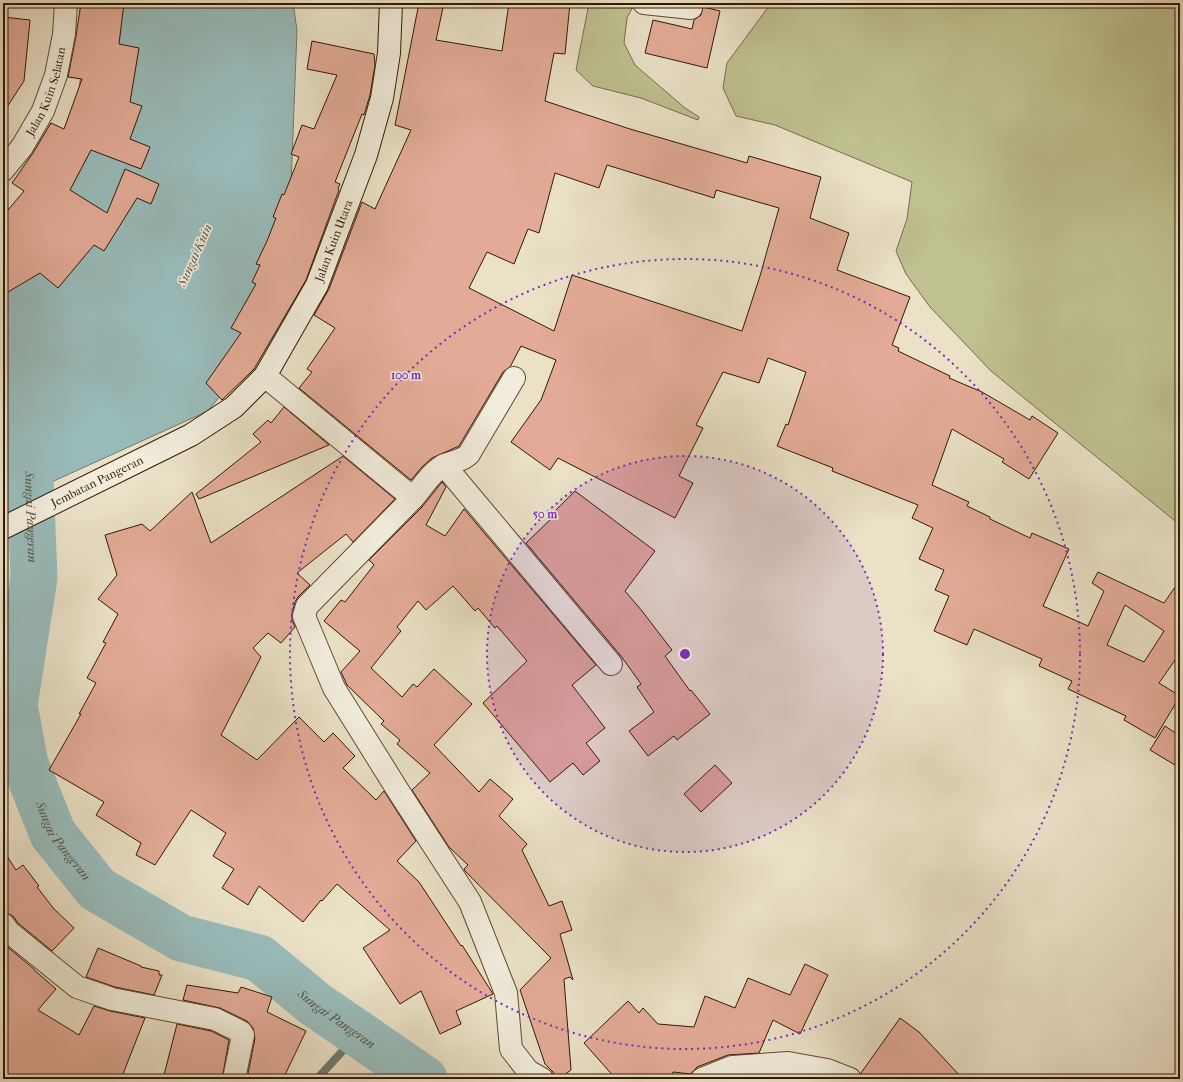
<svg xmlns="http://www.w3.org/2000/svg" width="1183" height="1082" viewBox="0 0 1183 1082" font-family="'IM FELL French Canon',serif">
	<rect width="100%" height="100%" fill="#eae1c7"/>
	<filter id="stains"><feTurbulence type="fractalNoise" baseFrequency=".005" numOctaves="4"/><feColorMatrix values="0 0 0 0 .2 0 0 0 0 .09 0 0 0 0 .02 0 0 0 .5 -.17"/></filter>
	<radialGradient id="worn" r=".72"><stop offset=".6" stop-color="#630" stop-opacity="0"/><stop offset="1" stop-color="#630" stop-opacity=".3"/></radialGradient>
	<path fill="#bfc190" stroke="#796c48" d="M589,3H635L627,18L624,43L635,65L685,108L699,117L698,120L641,98L593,86L576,70Z
		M766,3H1180V525L991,371L930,307L906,274L896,251L907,219L912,182L775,125L736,116L723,88L727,63L769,6Z"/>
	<path fill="#99bcbb" stroke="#707a70" d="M80,3H293L297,30L286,314L208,411L3,504V249L75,137L80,81Z"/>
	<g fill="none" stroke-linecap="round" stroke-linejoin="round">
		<path stroke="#707a70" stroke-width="8" d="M317,1079L358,1034"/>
		<path stroke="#99bcbb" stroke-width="47" id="s1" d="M28,427L34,578L14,705L25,764L53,834L97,889L181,938L259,958L315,1004L424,1079"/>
	</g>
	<path fill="#e3ab97" stroke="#331800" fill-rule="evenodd" d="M81,3H124L119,44L139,48L130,102L142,106L130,139L150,147L141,169L91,150L70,190L107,213L125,169L159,184L151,204L137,198L104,251L94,245L58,288L40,273L3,295V216L24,191L12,183L33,153L51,123L64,129L82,79L68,77L76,36Z
		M419,3H444L436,40L502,51L509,3H570L565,54L554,53L545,101L630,129L747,163L749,156L821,177L810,218L849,233L837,270L910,297L892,345L899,348L898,351L950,376L949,378L982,392L1030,420L1032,416L1058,433L1029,479L1002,462L1004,459L952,429L932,485L969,502L967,506L990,517V519L1030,538L1032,533L1069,549L1043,606L1088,626L1104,591L1092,583L1098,572L1164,603L1180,580V653L1159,683L1180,696L1155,738L1124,720L1126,716L1068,689L1072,681L1039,666L1042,659L974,629L967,645L934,631L949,596L935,590L944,570L919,559L933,528L912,518L918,505L832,471L833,468L777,446L786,424L788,425L806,372L768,358L759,383L723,372L696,425L703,428L679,476L693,483L675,518L558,458L550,470L511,442L541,400L556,360L521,346L510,367L503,372L459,446L432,458L422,467L411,480L299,388L312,372L307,369L335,328L314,315L329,289L362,202L375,209L411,130L395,125ZM607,165L714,198L716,190L779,208L760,276L742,331L572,275L554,331L469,288L487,252L514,264L528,229L539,233L555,173L599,188ZM1125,605L1164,631L1144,662L1107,645Z
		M703,7L720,11L707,68L645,53L653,20L692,29L694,20L701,15Z
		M3,17L30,20L24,81L3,113Z
		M312,41L374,54L375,65L370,95L364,115L362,114L335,182L340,184L338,189L339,190L306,280L254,369L222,400L206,383L241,333L231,328L256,284L252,282L260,265L256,264L267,241L276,218L273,217L282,194L284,195L299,157L291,154L302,125L314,129L337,75L307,69Z
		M284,407L329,445L199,499L196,494L261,442L253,434L268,420L271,423Z
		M343,456L395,499L353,542L346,534L297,573L310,585L298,597L295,602L292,613V620L295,627L281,643L268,633L253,648L261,657L221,735L257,760L299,717L324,742L333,733L355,756L343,768L376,800L384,791L416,841L397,861L419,882L461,946L462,945L493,994L456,1011L461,1024L440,1034L421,991L400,1004L363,948L390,930L337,884L322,901L321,900L303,922L259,886L248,905L222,888L234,869L213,856L226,833L191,810L155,865L136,855L141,843L96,815L104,802L49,770L81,714H79L96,683L87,678L106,643L103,642L118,614L98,599L117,575L105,535L142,524L150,531L192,492L211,543Z
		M442,482L446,487L426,525L445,536L464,509L596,665L572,685L605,728L586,743L600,761L583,775L573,763L550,782L483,703L527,661L497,626L495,628L478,608L475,611L453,586L426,610L418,601L397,627L401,631L371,668L402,697L413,684L417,687L434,669L472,704L434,745L479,792L490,779L513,799L499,816L527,844L522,850L549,906L562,901L572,930L560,934L573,980L570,977L564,979L571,1070L559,1079H556L553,1072L545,1064L520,990L551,958L465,871L464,869L468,865L449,847L412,790L430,773L397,744L400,740L381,724L384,721L347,685L341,672L360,651L324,621L341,600L345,602L374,565L369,560L422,507Z
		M575,491L655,551L625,591L642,611L672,650L665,656L690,691L691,690L710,714L677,740L674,736L648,756L629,731L654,712L637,687L641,684L621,656L526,543L554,516L552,514Z
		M1165,726L1180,736V768L1150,750Z
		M715,765L732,783L701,812L684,794Z
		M3,850L16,870L23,865L39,886L37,887L54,909L74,928L52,951L18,923L13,916L5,912L3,909Z
		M5,945L34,969V970L56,989L38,1010L79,1035L94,1006L110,1011L145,1018L121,1079H3V947Z
		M98,948L141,966V967L159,971V975H162L154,995L115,987L86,977Z
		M805,964L828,975L800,1034L773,1020L759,1053L728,1055L697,1067L691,1074L673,1072L672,1079H616L584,1043L628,1001L639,1013L643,1008L658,1024L694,1027L705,996L735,1008L748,978L790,995Z
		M187,985L238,993L241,987L272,997L267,1012L306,1031L283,1079H247L255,1038L253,1028L247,1021L220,1008L183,1000Z
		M900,1018L919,1032L963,1079H862L861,1073Z
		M177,1024L211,1031L229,1040L222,1079H163Z"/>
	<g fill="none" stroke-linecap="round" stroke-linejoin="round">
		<defs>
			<g id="street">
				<path d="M644,3L691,8"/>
				<path id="s2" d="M3,170L22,147L43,111L56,75L64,34L66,3"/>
				<path d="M265,376L413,498L307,606L304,616L334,688L397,789L470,902L506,993L511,1049L528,1071L542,1079"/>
				<path d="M444,465L611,664"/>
				<path d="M413,498C422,488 431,472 443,466C452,461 461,462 469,454L514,378"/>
				<path d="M3,924L9,932L77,987L112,999L215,1019L241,1032L243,1035L234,1079"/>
				<path d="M702,1079L732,1067L788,1063L827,1070L850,1079"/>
			</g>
			<g id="secondary">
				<path id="s3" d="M3,528L191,435L234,407L265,376L317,285L366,155L382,98L389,53L391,3"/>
			</g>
		</defs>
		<use href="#street" stroke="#614a32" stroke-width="24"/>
		<use href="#secondary" stroke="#331800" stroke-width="24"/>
		<use href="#street" stroke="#f1ecdb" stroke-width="22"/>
		<use href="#secondary" stroke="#f1ecdb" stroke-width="22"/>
	</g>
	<circle cx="685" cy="654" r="198" fill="#7b2cbf" fill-opacity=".12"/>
	<g fill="none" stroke="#7b2cbf" stroke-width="2" stroke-dasharray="2 4">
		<circle cx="685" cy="654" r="198"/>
		<circle cx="685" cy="654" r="395"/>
	</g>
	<g text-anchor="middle" stroke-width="3" stroke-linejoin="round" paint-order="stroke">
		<g font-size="12" fill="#331800" stroke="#f1ecdb">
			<text dy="4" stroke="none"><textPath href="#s2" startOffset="91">Jalan Kuin Selatan</textPath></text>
			<text dy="4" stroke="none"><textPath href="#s3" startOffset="457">Jalan Kuin Utara</textPath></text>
			<text dy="4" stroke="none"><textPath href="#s3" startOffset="105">Jembatan Pangeran</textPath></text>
		</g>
		<g font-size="13" font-style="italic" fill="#575141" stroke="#f1ecdb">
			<text transform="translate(194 255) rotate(-66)" y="5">Sungai Kuin</text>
			<text dy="5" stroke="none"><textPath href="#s1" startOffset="90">Sungai Pangeran</textPath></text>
			<text dy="5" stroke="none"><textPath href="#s1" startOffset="426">Sungai Pangeran</textPath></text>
			<text dy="5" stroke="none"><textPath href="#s1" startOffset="762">Sungai Pangeran</textPath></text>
		</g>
	</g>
	<circle cx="685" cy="654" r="6" fill="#7b2cbf" stroke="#f1ecdb" stroke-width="2"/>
	<g font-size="12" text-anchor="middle" font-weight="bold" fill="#7b2cbf" stroke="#f1ecdb" stroke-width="3" stroke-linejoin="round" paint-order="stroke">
		<text x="406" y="379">100 m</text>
		<text x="545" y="518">50 m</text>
	</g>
	<rect width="1183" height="1082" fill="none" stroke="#eae1c7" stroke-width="16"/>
	<rect x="4" y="4" width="1175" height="1074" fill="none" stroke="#331800" stroke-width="2"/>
	<rect x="8" y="8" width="1167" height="1066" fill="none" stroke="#331800"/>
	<rect width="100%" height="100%" filter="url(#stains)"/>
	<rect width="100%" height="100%" fill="url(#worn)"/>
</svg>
